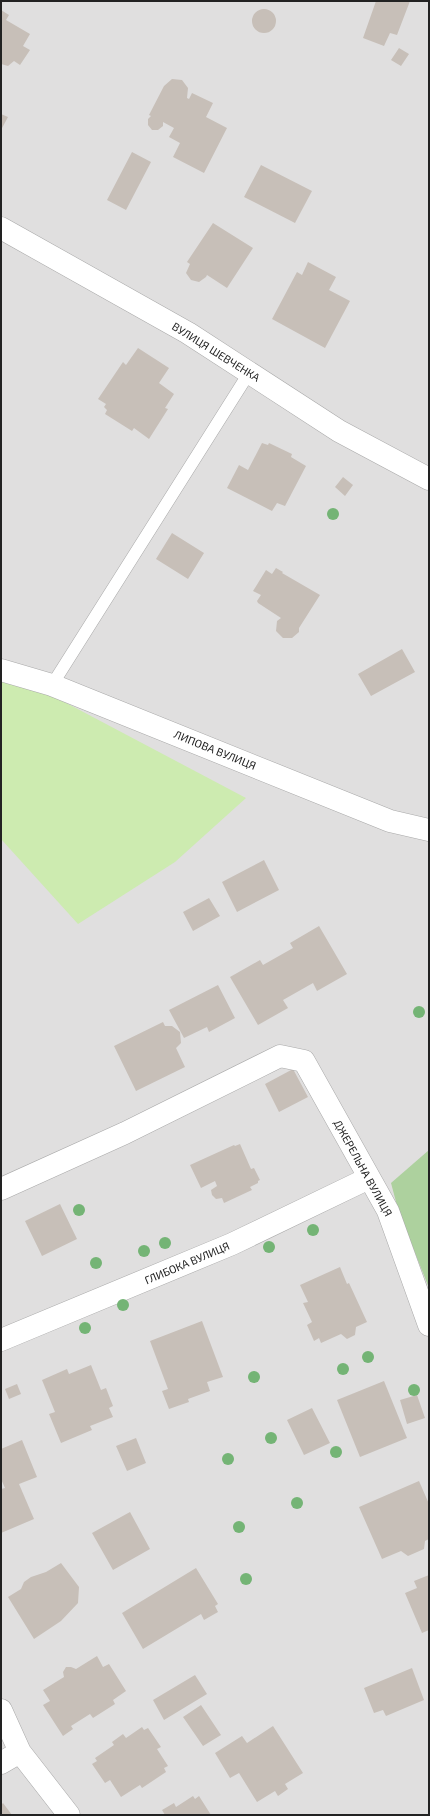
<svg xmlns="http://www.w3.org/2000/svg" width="430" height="1816" viewBox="0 0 430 1816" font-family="'Exo 2',sans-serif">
	<rect width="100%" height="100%" fill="#f2efe9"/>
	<path fill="#e0dfdf" d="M1,1H429V1815H1Z"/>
	<path fill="#cdebb0" d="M1,679L55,697L246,798L175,862L78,924L1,839Z"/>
	<path fill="#add19e" d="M429,1150V1288L399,1213L391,1183Z"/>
	<path fill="#c7bfb8" d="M376,1H410L397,35L390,33L384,46L363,38Z
		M252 21a12 12 0 1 1 24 0a12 12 0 1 1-24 0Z
		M1,10L9,15L6,20L30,34L23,46L30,50L20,65L14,61L8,66L1,64Z
		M399,48L409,54L401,66L391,60Z
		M172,79L182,80L188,88L187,98L189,99L192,93L213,103L206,117L227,128L204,173L173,157L180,143L169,137L174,128L163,122V126L158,130H152L148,125V119L151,116L149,115L164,86Z
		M1,114L8,117L1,130Z
		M132,152L151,162L126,210L107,200Z
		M261,165L312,191L295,223L244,197Z
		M213,223L253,248L227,288L207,275L206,277L199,282L191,280L186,273L190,264L187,262Z
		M308,262L336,277L329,290L350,301L325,348L272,319L297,272L302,275Z
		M138,348L169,368L159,383L174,394L165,408L168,409L149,439L134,428L132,431L105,414L107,410L104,407L106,404L98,399L123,362L126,365Z
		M262,443L268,445L269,443L292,454L291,457L306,466L285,506L277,503L272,511L227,488L239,465L248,470Z
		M343,477L353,485L345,496L335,487Z
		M172,533L204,553L188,579L156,559Z
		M276,568L283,572L282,573L320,595L299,628V632L292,638H283L276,631L277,621L281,618L258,603L257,601L261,595L253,591L266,570L272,574Z
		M402,649L415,672L371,696L358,674Z
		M264,860L279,890L237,912L222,882Z
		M209,898L220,916L193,931L183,912Z
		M319,926L347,974L317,991L313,983L283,1000L288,1008L258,1025L230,977L260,960L263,965L293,948L290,943Z
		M218,985L235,1018L209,1032L207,1027L184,1038L169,1010Z
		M163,1022L165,1026H172L180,1032L181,1043L176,1048L185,1067L136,1091L114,1046Z
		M293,1069L308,1097L279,1112L265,1084Z
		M240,1144L251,1169L254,1168L260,1180L258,1181V1183L250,1187L252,1190L224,1203L222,1198L216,1199L212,1195L211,1190L217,1186L215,1181L201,1188L190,1165L234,1145L235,1146Z
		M60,1204L77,1239L42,1256L25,1221Z
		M340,1267L347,1284L349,1283L367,1322L356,1327L355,1335L347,1339L341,1334L321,1343L319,1338L314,1341L307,1325L312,1322L303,1303L308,1302L300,1285Z
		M202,1321L223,1377L207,1382L210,1391L188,1399L189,1402L169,1409L162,1391L168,1389L150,1341Z
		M91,1365L101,1390L106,1388L113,1406L109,1408L113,1417L90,1426L92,1430L61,1443L49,1414L55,1412L42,1380L67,1369L69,1374Z
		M384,1381L407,1438L360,1457L337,1400Z
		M17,1384L21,1394L9,1399L5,1389Z
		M417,1395L425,1418L407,1424L400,1400Z
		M312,1408L330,1443L304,1455L287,1420Z
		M136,1438L146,1463L127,1471L116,1446Z
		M22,1440L37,1477L19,1484L34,1519L1,1533V1489L5,1488L1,1479V1449Z
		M419,1481L429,1504V1539L425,1541L424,1549L408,1556L401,1551L382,1559L359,1507Z
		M130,1512L150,1549L113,1570L92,1533Z
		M61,1563L79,1587L78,1603L61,1621L34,1639L8,1597L21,1589L24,1582L31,1577L46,1572Z
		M196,1568L218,1604L215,1606L218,1612L204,1620L201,1614L143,1649L122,1613Z
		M429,1575V1630L422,1633L405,1593L417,1588L414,1581Z
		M97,1656L103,1667L109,1664L126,1691L113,1700L115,1704L93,1718L90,1714L71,1726L73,1729L63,1736L43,1705L50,1701L43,1690L64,1677L63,1672L66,1667H71L76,1669Z
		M412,1668L424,1700L386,1716L383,1710L374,1713L364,1688Z
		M195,1675L207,1694L164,1720L153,1700Z
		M201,1705L221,1735L203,1746L183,1717Z
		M273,1726L303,1773L285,1784L288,1789L278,1796L275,1791L257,1802L239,1773L230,1778L215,1753L242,1736L247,1743Z
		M142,1727L144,1730L148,1728L161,1747L157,1749L168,1766L164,1768L166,1772L142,1788L140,1785L121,1797L110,1780L105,1783L92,1764L97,1761L95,1758L114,1745L112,1742L123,1734L126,1738Z
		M193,1796L195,1799L199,1796L211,1815H165L162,1810L174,1803L176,1807Z
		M3,1803L12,1815H1V1805Z"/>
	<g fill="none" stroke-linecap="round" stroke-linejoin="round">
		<defs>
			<path id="lane" d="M52,685L249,373"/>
			<path id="street" d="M1,228L188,333L339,431L429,479
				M1,670L52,685L390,821L429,830
				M1,1189L125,1133L280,1056L304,1061L388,1211L429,1325
				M1,1340L232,1244L369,1178
				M1,1710L20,1752L69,1815
				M1,1763L20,1752"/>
		</defs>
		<use href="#lane" stroke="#a9a9a9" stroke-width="13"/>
		<use href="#street" stroke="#a9a9a9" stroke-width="23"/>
		<use href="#lane" stroke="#fff" stroke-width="12"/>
		<use href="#street" stroke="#fff" stroke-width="22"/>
	</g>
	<g fill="#74b475">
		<circle cx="333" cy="514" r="6"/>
		<circle cx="419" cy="1012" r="6"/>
		<circle cx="79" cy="1210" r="6"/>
		<circle cx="313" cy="1230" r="6"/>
		<circle cx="165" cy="1243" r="6"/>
		<circle cx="269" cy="1247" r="6"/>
		<circle cx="144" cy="1251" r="6"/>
		<circle cx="96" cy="1263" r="6"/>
		<circle cx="123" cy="1305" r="6"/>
		<circle cx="85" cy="1328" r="6"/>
		<circle cx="368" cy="1357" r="6"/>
		<circle cx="343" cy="1369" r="6"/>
		<circle cx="254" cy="1377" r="6"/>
		<circle cx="414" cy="1390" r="6"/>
		<circle cx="271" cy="1438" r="6"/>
		<circle cx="336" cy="1452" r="6"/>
		<circle cx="228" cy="1459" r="6"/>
		<circle cx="297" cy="1503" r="6"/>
		<circle cx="239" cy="1527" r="6"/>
		<circle cx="246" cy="1579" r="6"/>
	</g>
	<g text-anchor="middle" stroke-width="4" stroke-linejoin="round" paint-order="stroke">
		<g font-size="11" fill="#222" stroke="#fff">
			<text transform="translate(216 352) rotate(32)" y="4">ВУЛИЦЯ ШЕВЧЕНКА</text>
			<text transform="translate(215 750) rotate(22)" y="4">ЛИПОВА ВУЛИЦЯ</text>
			<text transform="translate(363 1168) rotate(61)" y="4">ДЖЕРЕЛЬНА ВУЛИЦЯ</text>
			<text transform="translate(187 1263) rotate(-23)" y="4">ГЛИБОКА ВУЛИЦЯ</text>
		</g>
	</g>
	<rect width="430" height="1816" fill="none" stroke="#222222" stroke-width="4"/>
</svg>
